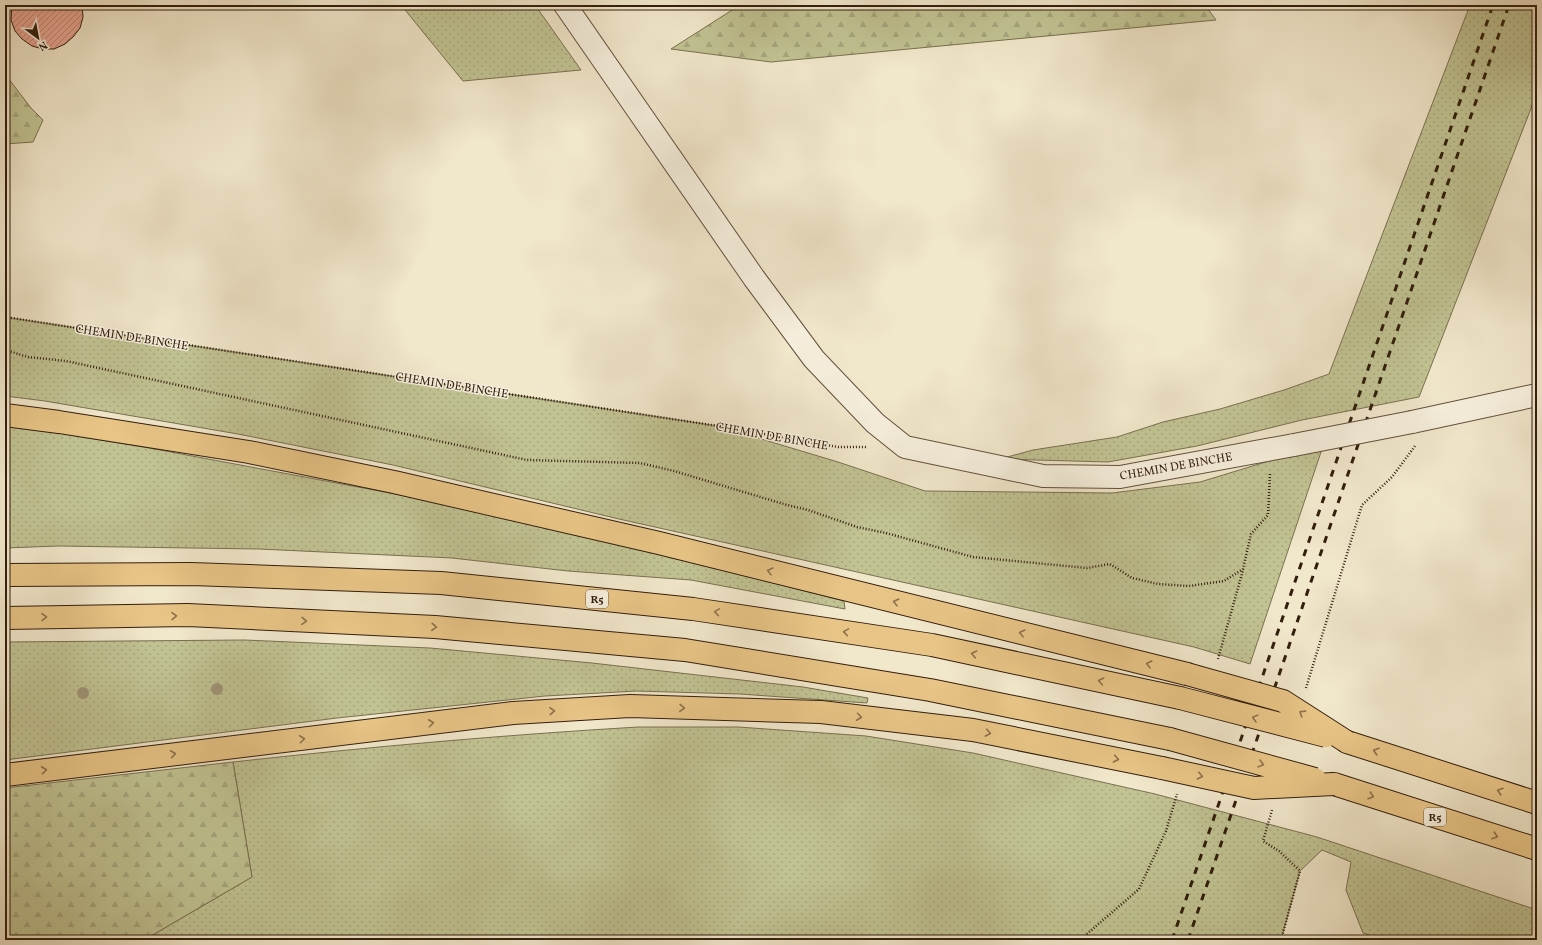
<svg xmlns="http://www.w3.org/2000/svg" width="1542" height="945" font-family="Vollkorn,serif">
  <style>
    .grass { fill: url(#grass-dots); stroke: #7a7050 }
    .forest { fill: url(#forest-firs); stroke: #7a7050 }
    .building { fill: url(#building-hatch); stroke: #321e0d }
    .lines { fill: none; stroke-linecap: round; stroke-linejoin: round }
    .street-casing { stroke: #62503c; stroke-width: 24 }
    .highway-casing { stroke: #321e0d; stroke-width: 24 }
    .path { stroke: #321e0d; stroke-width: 2.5; stroke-dasharray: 1 2; stroke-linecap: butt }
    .street { stroke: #f6efdd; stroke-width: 22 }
    .highway { stroke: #e8c486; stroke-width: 22 }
    .rail { stroke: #321e0d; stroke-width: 3; stroke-dasharray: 7 7; stroke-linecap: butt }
    .street-bridge-casing { stroke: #62503c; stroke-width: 24; stroke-linecap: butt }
    .highway-bridge-casing { stroke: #321e0d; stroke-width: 24; stroke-linecap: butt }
    .street-bridge { stroke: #f6efdd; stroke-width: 22 }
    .highway-bridge { stroke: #e8c486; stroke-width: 22 }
    .tree { fill: #a09478 }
    .oneway { stroke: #8d714a }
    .labels { text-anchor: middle; stroke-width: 3; stroke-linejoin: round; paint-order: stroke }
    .shield { fill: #f6efdd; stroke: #6d5d4b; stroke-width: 1 }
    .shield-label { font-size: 11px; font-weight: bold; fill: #321e0d }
    .street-label { font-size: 12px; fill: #321e0d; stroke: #f6efdd }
  </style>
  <defs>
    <pattern id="grass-dots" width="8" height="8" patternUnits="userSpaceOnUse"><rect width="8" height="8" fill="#c1c393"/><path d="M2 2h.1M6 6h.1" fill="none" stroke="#a6a77e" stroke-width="1.8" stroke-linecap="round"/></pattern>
    <pattern id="forest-firs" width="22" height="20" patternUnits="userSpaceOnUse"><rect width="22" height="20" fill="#c1c393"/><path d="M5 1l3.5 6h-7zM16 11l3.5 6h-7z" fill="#a6a77e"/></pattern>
    <pattern id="building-hatch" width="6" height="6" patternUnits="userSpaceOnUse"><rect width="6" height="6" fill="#e9a591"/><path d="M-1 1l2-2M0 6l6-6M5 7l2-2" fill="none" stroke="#bd8675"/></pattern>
  </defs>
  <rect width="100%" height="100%" fill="#f1e7cb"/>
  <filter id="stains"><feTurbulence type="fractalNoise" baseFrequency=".005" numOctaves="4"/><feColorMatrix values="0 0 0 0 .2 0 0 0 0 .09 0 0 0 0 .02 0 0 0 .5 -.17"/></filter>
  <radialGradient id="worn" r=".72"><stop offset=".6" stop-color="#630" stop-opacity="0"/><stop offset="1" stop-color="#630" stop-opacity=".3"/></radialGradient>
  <path class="grass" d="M401 5H535L581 70 463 81Z
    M1470 5H1537V93L1419 397 1302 420 1197 446 1108 462 1000 459 1033 450 1117 437 1163 422 1220 409 1284 390 1329 374Z
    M5 317 718 426 838 462 925 491 1112 493 1200 482 1269 461 1322 449 1250 664 1194 647 619 519 393 465 238 434 45 401 5 396Z
    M5 424 144 447 406 496 629 546 844 601 845 609 691 580 568 571 452 558 259 549 58 546 5 548Z
    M244 640 430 648 592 663 803 687 868 698 867 703 740 694 636 691 545 696 337 718 5 760V642Z
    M638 727H738L866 736 973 753 1155 794 1317 837 1537 910V940H1385L1363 933 1346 890 1351 862 1322 850 1300 871 1281 940H144L252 877 233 762C368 747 503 735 638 727Z"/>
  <path class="forest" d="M740 5H1205L1216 20 771 62 671 49Z
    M5 74 31 108 43 120 33 142 5 144Z
    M233 762 252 877 144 940H5V788Z"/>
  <path class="building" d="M12 5H82L83 17 80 28 73 37 65 44 54 49H43L32 46 22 39 15 31 11 20Z"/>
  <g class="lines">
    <g class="street-casing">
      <path id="street" d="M565 5 754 278 814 359 875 423 905 447 1043 476 1120 477 1294 445
        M1412 422 1537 395"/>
    </g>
    <g class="highway-casing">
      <path id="highway" d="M5 415 59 422 249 452 394 482 659 543 1187 674
        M5 575 191 574 441 583 693 609 932 645 1180 698
        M5 618 188 615 435 627 685 650 930 690 1170 739
        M1347 742 1537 803
        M5 775 513 713 630 706 821 712 973 730 1162 768
        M1334 784 1537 849"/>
    </g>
    <path class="path" d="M1338 8 1340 5
      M5 317 718 426 838 447H867
      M5 350 28 357 66 361 527 460 640 463 674 471 787 505 808 510 857 527 886 533 973 557 1087 568 1110 564 1132 578 1158 584 1189 586 1224 581 1243 569 1251 534 1268 515 1270 473
      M1218 659 1243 570
      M1306 688 1362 505 1392 477 1415 446
      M1272 810 1263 841 1279 851 1300 871 1281 940
      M1080 940 1139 889 1166 831 1177 794"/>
    <use href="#street" class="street"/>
    <use href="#highway" class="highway"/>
    <path class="rail" d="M1172 940 1493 5
      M1188 940 1509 5"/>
    <g class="street-bridge-casing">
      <path id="street-bridge" d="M1294 445 1412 422"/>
    </g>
    <g class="highway-bridge-casing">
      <path id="highway-bridge" d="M1187 674 1283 701 1347 742
        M1180 698 1326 736
        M1170 739 1315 779
        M1162 768 1254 788 1334 784"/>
    </g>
    <use href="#street-bridge" class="street-bridge"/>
    <use href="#highway-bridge" class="highway-bridge"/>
  </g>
  <g class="tree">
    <circle cx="217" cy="689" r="6"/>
    <circle cx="83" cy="693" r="6"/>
  </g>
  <defs><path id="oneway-chevron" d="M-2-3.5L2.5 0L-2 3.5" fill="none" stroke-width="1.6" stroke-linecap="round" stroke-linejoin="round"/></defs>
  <g class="oneway">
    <use href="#oneway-chevron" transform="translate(770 571) rotate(-166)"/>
    <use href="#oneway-chevron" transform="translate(896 602) rotate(-166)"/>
    <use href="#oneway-chevron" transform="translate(717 612) rotate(-171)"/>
    <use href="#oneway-chevron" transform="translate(174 616) rotate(-1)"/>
    <use href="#oneway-chevron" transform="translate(44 617) rotate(-1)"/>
    <use href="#oneway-chevron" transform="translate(304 621) rotate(3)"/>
    <use href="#oneway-chevron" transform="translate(434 627) rotate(4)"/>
    <use href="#oneway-chevron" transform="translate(846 632) rotate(-171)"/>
    <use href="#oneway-chevron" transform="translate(1022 633) rotate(-166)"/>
    <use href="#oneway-chevron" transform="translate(974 654) rotate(-168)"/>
    <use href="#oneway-chevron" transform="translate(1149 664) rotate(-166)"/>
    <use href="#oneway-chevron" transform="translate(1101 681) rotate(-168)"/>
    <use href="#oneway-chevron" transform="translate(682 708) rotate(2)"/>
    <use href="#oneway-chevron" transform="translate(552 711) rotate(-3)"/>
    <use href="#oneway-chevron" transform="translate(1302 713) rotate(-148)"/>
    <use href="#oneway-chevron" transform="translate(859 717) rotate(7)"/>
    <use href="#oneway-chevron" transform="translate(1255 718) rotate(-165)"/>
    <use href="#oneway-chevron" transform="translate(431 723) rotate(-7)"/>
    <use href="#oneway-chevron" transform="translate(988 733) rotate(11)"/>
    <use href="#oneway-chevron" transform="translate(302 739) rotate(-7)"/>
    <use href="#oneway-chevron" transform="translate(1376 751) rotate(-162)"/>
    <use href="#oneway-chevron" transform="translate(173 754) rotate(-7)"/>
    <use href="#oneway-chevron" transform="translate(1116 759) rotate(11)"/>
    <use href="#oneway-chevron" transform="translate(1261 764) rotate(15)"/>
    <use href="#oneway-chevron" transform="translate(44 770) rotate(-7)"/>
    <use href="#oneway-chevron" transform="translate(1200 776) rotate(13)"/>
    <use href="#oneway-chevron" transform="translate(1500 791) rotate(-162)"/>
    <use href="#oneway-chevron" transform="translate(1371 796) rotate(18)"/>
    <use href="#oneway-chevron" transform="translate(1495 836) rotate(18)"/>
  </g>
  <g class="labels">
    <g class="shield">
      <rect x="586" y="590" width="22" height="18" rx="3"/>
      <rect x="1424" y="808" width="22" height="18" rx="3"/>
    </g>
    <g class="shield-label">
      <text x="597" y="603">R5</text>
      <text x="1435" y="821">R5</text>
    </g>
    <g class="street-label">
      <text transform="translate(132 337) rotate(9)" y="4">CHEMIN DE BINCHE</text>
      <text transform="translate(452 385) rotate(9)" y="4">CHEMIN DE BINCHE</text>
      <text transform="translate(772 436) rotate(10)" y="4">CHEMIN DE BINCHE</text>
      <text transform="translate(1176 466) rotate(-10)" y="4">CHEMIN DE BINCHE</text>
    </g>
  </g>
  <rect width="1542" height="945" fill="none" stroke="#f1e7cb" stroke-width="20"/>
  <rect x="6" y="6" width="1530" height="933" fill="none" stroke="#321e0d" stroke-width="2"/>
  <rect x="10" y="10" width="1522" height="925" fill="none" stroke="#321e0d"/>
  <g transform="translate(38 38) rotate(148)" stroke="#f6efdd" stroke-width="3" paint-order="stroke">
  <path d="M0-3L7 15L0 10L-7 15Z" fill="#321e0d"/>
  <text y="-6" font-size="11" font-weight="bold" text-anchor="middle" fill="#321e0d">N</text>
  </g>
  <rect width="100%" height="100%" filter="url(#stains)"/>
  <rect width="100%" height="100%" fill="url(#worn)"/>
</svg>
